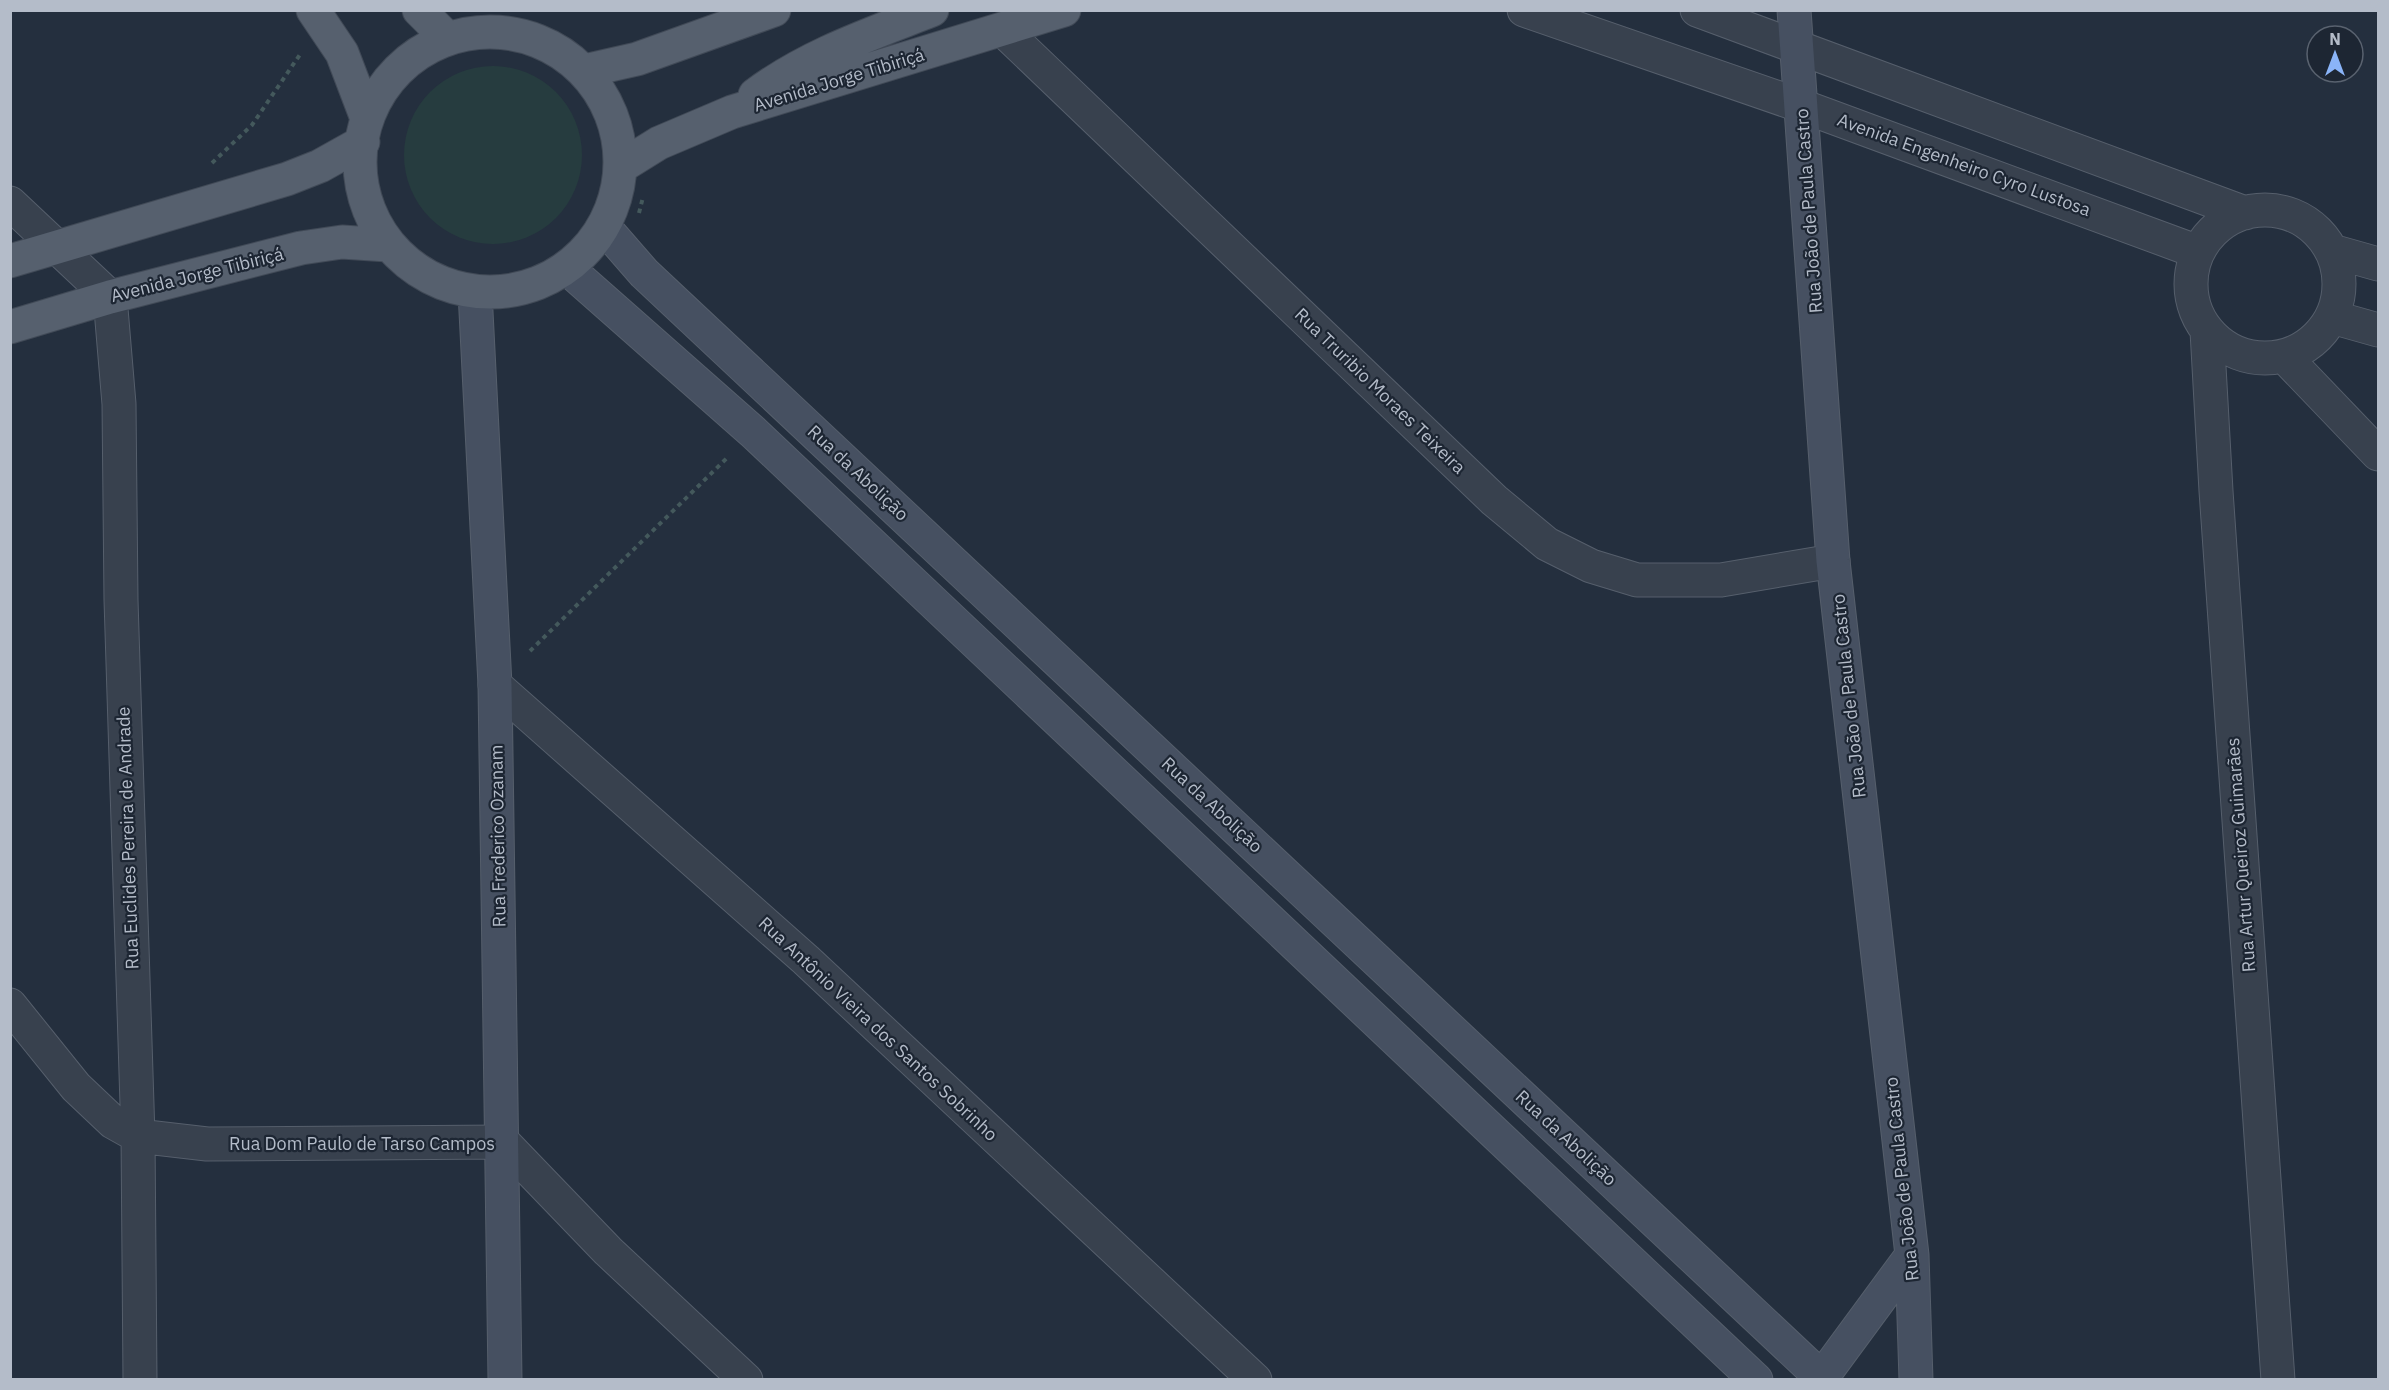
<svg xmlns="http://www.w3.org/2000/svg" width="2389" height="1390" font-family="'IBM Plex Sans',sans-serif">
  <style>
    .green { fill: #263c3f }
    .lines { fill: none; stroke-linecap: round; stroke-linejoin: round }
    .street-casing { stroke: #565f6c; stroke-width: 35 }
    .secondary-casing { stroke: #565f6c; stroke-width: 35 }
    .primary-casing { stroke: #414a57; stroke-width: 35 }
    .path { stroke: #44595c; stroke-width: 4; stroke-dasharray: 4.5 4.5; stroke-linecap: butt }
    .street { stroke: #38414e; stroke-width: 33 }
    .secondary { stroke: #465061; stroke-width: 33 }
    .primary { stroke: #56606e; stroke-width: 33 }
    .labels { text-anchor: middle; stroke-width: 4.5; stroke-linejoin: round; paint-order: stroke }
    .street-label { font-size: 18px; fill: #b4bcc9; stroke: #1d2633 }
  </style>
  <rect width="100%" height="100%" fill="#242f3e"/>
  <path class="green" d="M404 155a89 89 0 1 1 178 0a89 89 0 1 1-178 0Z"/>
  <g class="lines">
    <g class="street-casing">
      <path id="street" d="M1524 10 1802 106 2198 252
        M1697 10 2245 213
        M1003 30 1494 500 1547 544 1591 566 1637 580H1721L1833 561
        M10 203 110 297 119 404 121 600 138 1136 140 1380
        M2191 284a74 74 0 1 1 148 0a74 74 0 1 1-148 0Z
        M2332 251 2378 264
        M2332 317 2378 330
        M2207 331 2216 491 2278 1380
        M2284 356 2378 454
        M495 685 806 960 1255 1380
        M10 1005 76 1087 113 1122 138 1136 207 1144 503 1142 608 1251 746 1380"/>
    </g>
    <g class="secondary-casing">
      <path id="secondary" d="M1794 10 1833 561 1912 1255 1916 1380
        M604 227 644 273 1824 1380
        M567 268 753 432 1756 1380
        M475 292 495 685 505 1380
        M1820 1380 1912 1255"/>
    </g>
    <g class="primary-casing">
      <path id="primary" d="M313 10 342 53 366 116
        M419 10 448 39
        M360 162a130 130 0 1 1 260 0a130 130 0 1 1-260 0Z
        M584 71 637 59 774 10
        M755 95C808 55 871 34 932 10
        M622 166 659 143 732 112 1064 10
        M10 261 287 179 320 166 363 142
        M10 327 110 297 301 248 342 242 388 245"/>
    </g>
    <path class="path" d="M212 163 252 125 301 53
      M639 213 643 197
      M530 651 728 457"/>
    <use href="#street" class="street"/>
    <use href="#secondary" class="secondary"/>
    <use href="#primary" class="primary"/>
  </g>
  <g class="labels">
    <g class="street-label">
      <text transform="translate(839 80) rotate(-17)" y="6">Avenida Jorge Tibiriçá</text>
      <text transform="translate(1964 165) rotate(20)" y="6">Avenida Engenheiro Cyro Lustosa</text>
      <text transform="translate(1809 211) rotate(-94)" y="6">Rua João de Paula Castro</text>
      <text transform="translate(197 275) rotate(-14)" y="6">Avenida Jorge Tibiriçá</text>
      <text transform="translate(1380 391) rotate(44)" y="6">Rua Truribio Moraes Teixeira</text>
      <text transform="translate(858 473) rotate(43)" y="6">Rua da Abolição</text>
      <text transform="translate(1849 696) rotate(-96)" y="6">Rua João de Paula Castro</text>
      <text transform="translate(1212 805) rotate(43)" y="6">Rua da Abolição</text>
      <text transform="translate(498 836) rotate(-91)" y="6">Rua Frederico Ozanam</text>
      <text transform="translate(128 838) rotate(-92)" y="6">Rua Euclides Pereira de Andrade</text>
      <text transform="translate(2241 855) rotate(-94)" y="6">Rua Artur Queiroz Guimarães</text>
      <text transform="translate(878 1029) rotate(43)" y="6">Rua Antônio Vieira dos Santos Sobrinho</text>
      <text transform="translate(1566 1138) rotate(43)" y="6">Rua da Abolição</text>
      <text x="362" y="1150">Rua Dom Paulo de Tarso Campos</text>
      <text transform="translate(1902 1179) rotate(-96)" y="6">Rua João de Paula Castro</text>
    </g>
  </g>
  <rect width="2389" height="1390" fill="none" stroke="#b4bcc9" stroke-width="24"/>
  <g transform="translate(2335 54)"><circle r="28" fill="#1d2633" stroke="#59626f" stroke-width="1.5"/>
  <path d="M0-4.5L10 22L0 15L-10 22Z" fill="#8ab4f8"/>
  <text y="-9" font-size="16" font-weight="bold" text-anchor="middle" fill="#b4bcc9">N</text>
  </g>
</svg>
